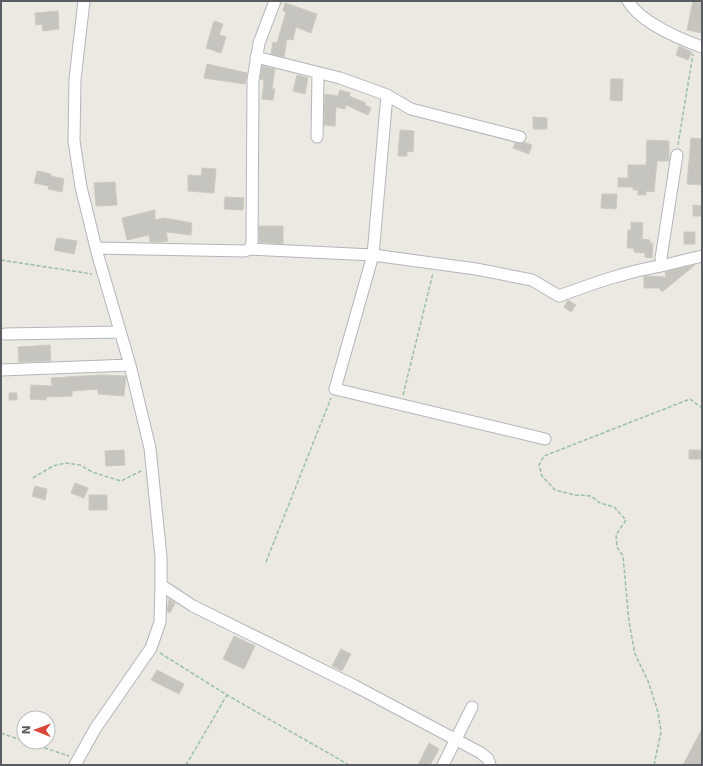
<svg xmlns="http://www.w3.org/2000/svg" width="703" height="766" font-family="'DejaVu Sans',sans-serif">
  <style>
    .building { fill: #c6c4be; stroke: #cfcac0 }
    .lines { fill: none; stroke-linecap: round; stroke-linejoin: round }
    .street-casing { stroke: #b3b6ba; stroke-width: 13 }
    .path { stroke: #99c1a5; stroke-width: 1.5; stroke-dasharray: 4 2; stroke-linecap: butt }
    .street { stroke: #fff; stroke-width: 11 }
  </style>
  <rect width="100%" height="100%" fill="#ebe9e1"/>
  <path class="building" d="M693 1 702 3V33L687 30Z
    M285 3 317 14 311 33 296 27 293 40 287 39 284 57 271 54 273 42 277 43 286 12 283 11Z
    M58 11 59 29 43 31 42 24 36 25 35 13Z
    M214 21 223 24 219 35 226 37 221 53 206 48Z
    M679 46 692 52 688 60 676 55Z
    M207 64 247 73 245 84 204 78Z
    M262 66 275 69 272 89H275L273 100 262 99 264 80 260 79Z
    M297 75 308 78 305 94 293 91Z
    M611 79H623L622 101 610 100Z
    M340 90 350 93 349 96 366 103 365 105 371 108 368 115 346 105 345 109 336 107 335 126 324 125 325 94 338 96Z
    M533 117 547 118V129H533Z
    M400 130 414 131 413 152 407 151V156H398Z
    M691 138 702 139V185L687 184Z
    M647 140 669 141V161H657L654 192 646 191V195H638V190H633V187H618V178H628V165H646Z
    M524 142 532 145 529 154 513 148 515 143Z
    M202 168 216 169 214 193 188 191V175L201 176Z
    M37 171 51 174V176L64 179 62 192 48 189 49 186 34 183Z
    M115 182 117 205 96 206 94 183Z
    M602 194H617L616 209 601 208Z
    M225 197 244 198 243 210 224 209Z
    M693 205 702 206V216H693Z
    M155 210V220L164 218 192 223 191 235 166 232 168 241 161 242H150L149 235 127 240 122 218Z
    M631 222 643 223 642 239 650 240V243H653L652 258 645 257V253L634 252V248H627L628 230H631Z
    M259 226H283V244L259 242Z
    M684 232H695V244H684Z
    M57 238 77 241 74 254 54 250Z
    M695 265 662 292 659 288H644V276L666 277 665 272Z
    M568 300 576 305 571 312 564 307Z
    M50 345 51 361 19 362 18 347Z
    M100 375 126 376 124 396 98 394V389L72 391V396L46 397V400L30 399 31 385 52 386 51 378Z
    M9 393H17V400H9Z
    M124 450 125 465 106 466 105 451Z
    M689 450H702V459H689Z
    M75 483 88 488 84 498 71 493Z
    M35 486 47 489 45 500 32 496Z
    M89 495H107V510H89Z
    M169 599 175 603 170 613 167 611Z
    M234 636 255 646 244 669 223 659Z
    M341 649 351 654 342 671 332 666Z
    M157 670 184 684 179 694 151 680Z
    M702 729V765H683Z
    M429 743 439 749 430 765H418Z"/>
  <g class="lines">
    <g class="street-casing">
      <path id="street" d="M628 1C640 22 680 39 702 47
        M256 57 340 78 387 95 411 109 520 137
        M387 95 373 255 476 269 532 280 559 296C597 282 625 272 665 265
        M317 137 318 73
        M677 155 661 258 662 263 665 265 702 256
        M96 248 245 251 250 249 373 255 335 389 545 439
        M250 249 252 242 253 80 259 43 275 1
        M5 334 120 332
        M1 370 130 365
        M161 585 193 606 355 686 481 753 488 759 490 765
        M75 765 95 729 151 648 160 622 161 585V557L150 448 130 365 98 256 81 187 74 141 75 79 84 1
        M443 765 472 707"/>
    </g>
    <path class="path" d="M678 145 693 54
      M1 260 92 274
      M403 395 433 273
      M33 478 53 466 65 463 80 465 92 472 121 481 141 471
      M266 562 331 398
      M160 653 227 695 349 765
      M1 733 24 741
      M27 742 69 756
      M186 765 227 695
      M654 765 661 732 658 712 648 681 635 654 629 622 623 556 617 547 616 535 626 520 614 507 600 503 591 496 575 495 555 490 542 476 539 465 544 456 690 399 702 408"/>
    <use href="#street" class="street"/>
  </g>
  <rect width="703" height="766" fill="none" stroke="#595c60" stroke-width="4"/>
  <g transform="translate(36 730) rotate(271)"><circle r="19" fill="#ffffff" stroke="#bdbebf"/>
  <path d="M0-3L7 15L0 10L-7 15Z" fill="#d8493a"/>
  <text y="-6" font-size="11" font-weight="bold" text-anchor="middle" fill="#595c60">N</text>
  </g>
</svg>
